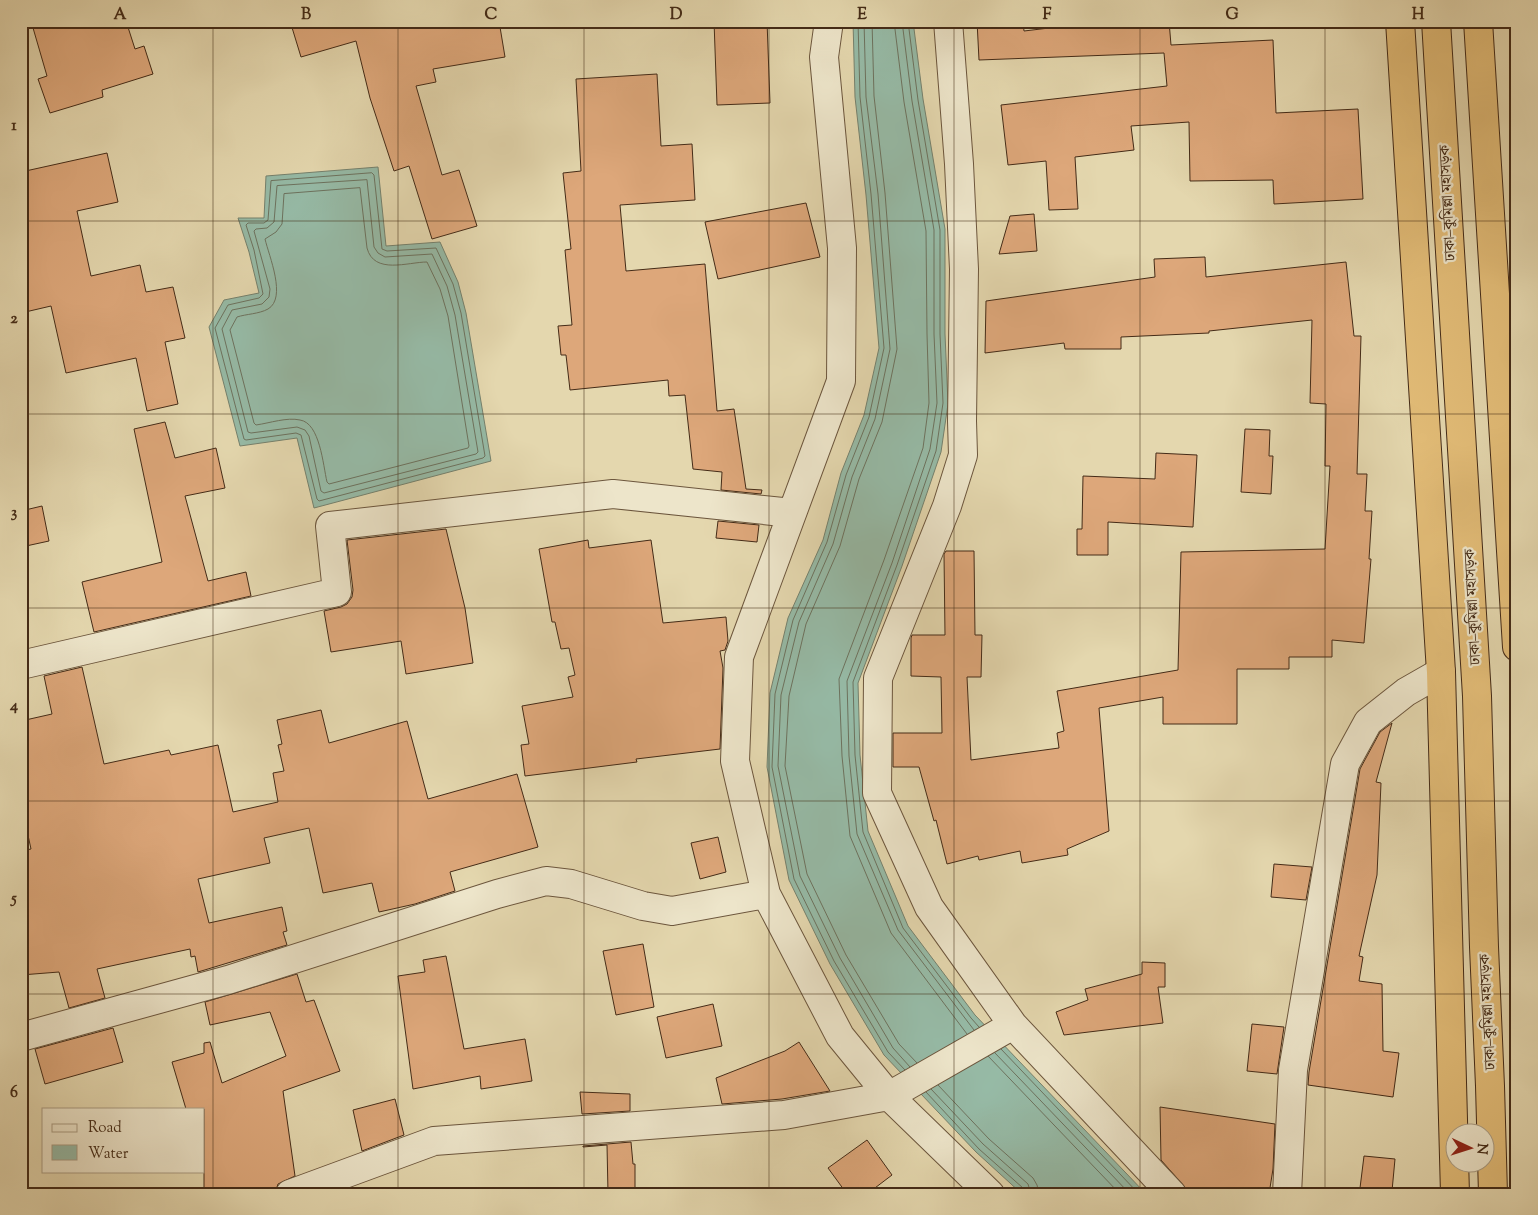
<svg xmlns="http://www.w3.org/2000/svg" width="1538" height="1215" font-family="'Sorts Mill Goudy','Noto Serif Bengali',serif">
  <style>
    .water { fill: #96baa6; stroke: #75816d }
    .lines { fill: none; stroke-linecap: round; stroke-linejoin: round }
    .shore { stroke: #6d725e; stroke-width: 1 }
    .building { fill: #dda77a; stroke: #442b17 }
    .street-casing { stroke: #6c563d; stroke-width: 30 }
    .highway-casing { stroke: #442b17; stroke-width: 30 }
    .street { stroke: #ede5ca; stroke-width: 28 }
    .highway { stroke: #e2bc77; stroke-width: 28 }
    .grid { fill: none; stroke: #442b17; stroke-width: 1; stroke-opacity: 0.55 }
    .labels { text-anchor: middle; stroke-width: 4.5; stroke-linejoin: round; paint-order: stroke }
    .street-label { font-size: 15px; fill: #442b17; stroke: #ede5ca }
    .neatline { fill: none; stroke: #442b17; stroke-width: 2 }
    .grid-label { font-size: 16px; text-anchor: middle; font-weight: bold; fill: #442b17 }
  </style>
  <rect width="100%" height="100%" fill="#e4d7ae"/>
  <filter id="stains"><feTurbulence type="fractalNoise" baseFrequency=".004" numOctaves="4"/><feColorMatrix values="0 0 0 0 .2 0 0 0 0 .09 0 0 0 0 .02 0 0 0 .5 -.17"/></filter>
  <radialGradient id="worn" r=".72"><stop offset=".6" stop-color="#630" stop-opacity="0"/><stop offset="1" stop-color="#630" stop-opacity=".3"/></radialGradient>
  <path class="water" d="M853 21H913L923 99 945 229V334L948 404 941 452 902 566 858 683 860 755 868 831 908 926 975 1015 1146 1194H1022L976 1152 884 1055 830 964 789 880 767 767 770 693 788 618 823 540 841 473 864 415 879 348 866 195 855 97Z
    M378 167 386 246 440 242 458 282 466 313 491 461 314 508 297 438 240 446 209 327 224 300 259 293 249 252 238 218H264L266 176Z"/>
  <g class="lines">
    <path class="shore" d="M858 21 860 97 871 194 884 348 869 417 846 475 827 542 793 620 775 694 772 767 794 879 834 961 888 1052 905 1070
      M864 21 866 97 878 194 890 349 875 419 852 477 833 544 799 622 781 695 778 766 800 876 840 958 893 1048 910 1067
      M872 21 874 96 885 193 897 349 882 422 859 479 840 546 806 624 789 696 785 766 807 874 846 955 899 1044 917 1063
      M894 21 904 102 926 231 927 334 929 403 923 448 884 560 839 679 842 756 850 836 891 933 967 1034
      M902 21 912 101 934 230V334L937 403 930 449 892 563 847 681 849 756 857 834 898 930 974 1030
      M908 21 918 100 940 230V334L943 403 936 451 897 565 853 682 855 755 863 832 903 928 971 1018 979 1027
      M372 173 374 175 382 249 387 251 436 248 453 284 461 313 485 456 483 458 319 501 317 499 301 435 296 433 246 440 244 439 215 328 228 305 259 298 263 294 254 250 246 225 248 223H264L268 220 271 181Z
      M367 180 374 247 378 253 385 257 432 254 447 286 455 315 478 452 476 454 324 493 321 491 309 436 305 430 297 427 251 433 248 432 222 329 232 310 262 304 269 297 270 289 254 231 256 229 267 228 274 222 277 186Z
      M360 188 367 248C374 275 408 262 427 262L440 289 448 316 469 446 468 448 329 484 327 482C323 465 320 423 300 420 287 417 270 423 256 425L254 423 230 330 237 317C246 314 259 314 268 309 287 298 269 256 265 239L276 232 282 224 284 194Z
      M1001 1049 1139 1194
      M995 1053 1130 1194
      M988 1056 1120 1194
      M938 1085 989 1139 1033 1178 1037 1185 1039 1194
      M931 1089 983 1144 1028 1184 1031 1194
      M926 1092 979 1149 1023 1188 1025 1194"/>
  </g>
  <path class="building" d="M31 21H126L135 49 144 46 153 74 102 90 103 97 50 113 38 79 47 76Z
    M290 21H499L505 57 433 69 436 82 416 86 442 175 459 170 477 226 432 239 409 166 394 171 370 98 356 41 301 57Z
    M714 21H767L770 103 717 105Z
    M977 21H1023L1024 31 1108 21H1169L1171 45 1273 40 1276 113 1358 109 1363 199 1274 204 1273 180 1190 181 1189 122 1131 126 1134 150 1075 157 1078 209 1049 210 1046 161 1008 165 1001 105 1167 86 1164 53 979 60Z
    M657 74 661 146 692 144 695 200 620 205 626 271 705 264 717 411 734 409 746 489 762 490 761 494 721 490 722 472 693 469 685 395 669 396 668 380 570 390 566 355H561L558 326 572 325 565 250 571 249 563 173 581 171 576 79Z
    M107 153 118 202 77 211 91 276 140 265 146 292 173 287 185 338 165 342 178 404 147 411 136 358 66 373 51 306 21 313V172Z
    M806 203 820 257 718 279 705 222Z
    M1034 214 1037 251 999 254 1010 216Z
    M1205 257 1206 277 1346 262 1354 336H1361L1357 474H1367L1365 511H1372L1369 559H1371L1364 643 1332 640V657H1289V669H1237V724H1163V697L1099 708 1109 831 1067 849 1068 855 1022 863 1020 851 979 860 978 856 947 864 936 820 934 821 919 767H893V733H942L941 677 911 676V638L912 635H945L944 554 946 551H974L975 635H982L981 677H967L971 760 1059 748 1057 733 1064 731 1057 691 1178 670 1181 552 1325 549 1330 466H1325L1326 404 1310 403 1312 320 1209 331V333L1121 337V349H1065L1064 343 985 353 986 301 1155 277 1154 259Z
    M165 422 175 458 216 448 225 488 185 496 208 581 246 572 251 596 94 632 82 582 162 562 134 429Z
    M1245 429 1270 430 1269 456H1273L1271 494 1241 492Z
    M1156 453 1197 455 1193 527 1108 522V555H1077V529H1082L1083 476 1155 479Z
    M42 506 49 541 26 546 21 523V511Z
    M718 521 759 525 757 542 716 538Z
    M446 529 465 608 473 663 406 674 401 641 331 652 324 611 341 607 347 604 352 597 353 590 347 540Z
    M588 540 589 548 651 540 663 623 726 617 728 641 725 650 720 651 723 668 720 749 636 759 637 762 525 776 521 745 529 744 522 706 573 697 568 677 575 675 569 648 561 649 555 622H552L539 549Z
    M82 667 104 764 169 750 171 755 218 745 233 812 278 802 273 773 284 771 278 745 282 744 277 720 321 710 329 743 407 721 428 799 517 774 538 847 450 872 455 891 415 904 379 912 372 883 323 893 309 828 264 838 270 863 198 879 209 923 282 907 287 931 283 932 287 945 198 972 195 956 191 957 190 949 97 969 105 998 69 1008 59 972 21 975V851L31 849 21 803V721L52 714 44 676Z
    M1392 723 1376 782 1381 783 1377 875 1359 956 1363 957 1359 981 1382 984 1383 1051 1399 1053 1393 1097 1308 1085 1309 1072 1360 769 1380 732Z
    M718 837 726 872 700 879 691 843Z
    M1274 864 1312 867 1306 900 1271 897Z
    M643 944 654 1007 616 1015 603 951Z
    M446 956 464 1049 525 1039 532 1081 481 1089 480 1076 413 1089 398 976 425 972 423 960Z
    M1142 962 1165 963V987H1158L1163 1023 1064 1035 1056 1012 1088 1000 1085 989 1142 974Z
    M297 974 306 1002 314 1000 340 1071 283 1091 295 1176 278 1184 275 1193 204 1194V1109H186L172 1062 204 1053V1043L210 1042 222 1083 286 1056 270 1012 210 1025 205 1002Z
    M713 1004 722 1046 666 1058 657 1017Z
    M1252 1024 1284 1027 1277 1074 1247 1071Z
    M113 1028 123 1062 45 1084 35 1049Z
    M799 1042 830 1091 782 1099 722 1104 716 1078 785 1051Z
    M580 1092 630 1094V1111L582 1114Z
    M395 1099 404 1135 362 1151 353 1110Z
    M1160 1107 1275 1124 1273 1169 1269 1194H1191L1161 1160Z
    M867 1140 892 1175 867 1194H847L828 1168Z
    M631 1142 633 1164H635V1193H608L607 1145 583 1147V1146Z
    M1364 1156 1395 1159 1392 1191 1360 1188Z"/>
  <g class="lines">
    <g class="street-casing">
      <path id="street" d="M829 21 824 57 842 248 841 381 739 657 735 761 766 894 840 1036 889 1096 990 1194
        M948 21 959 164 964 269 962 421 963 455 947 506 878 678 877 793 929 907 1013 1025 1172 1194
        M21 665 337 592 330 526 613 494 792 513
        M21 1037 228 980 497 894 546 881 571 884 643 906 672 911 766 894
        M290 1194 434 1141 784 1115 889 1096 1013 1025
        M1287 1194 1293 1070 1345 764 1368 722 1406 692 1441 672"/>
    </g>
    <g class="highway-casing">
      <path id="highway" d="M1400 21 1441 672 1455 1194
        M1436 21 1477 696 1484 947 1490 1086 1493 1194
        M1478 21 1517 647"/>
    </g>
    <use href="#street" class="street"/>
    <use href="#highway" class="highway"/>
  </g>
  <path class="grid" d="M213 21V1194M398 21V1194M584 21V1194M769 21V1194M954 21V1194M1140 21V1194M1325 21V1194M21 221H1517M21 414H1517M21 608H1517M21 801H1517M21 994H1517"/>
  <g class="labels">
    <g class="street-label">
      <text transform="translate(1447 203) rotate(-93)" y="5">ঢাকা–কুমিল্লা মহাসড়ক</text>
      <text transform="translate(1472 607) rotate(-93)" y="5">ঢাকা–কুমিল্লা মহাসড়ক</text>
      <text transform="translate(1487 1012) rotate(-93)" y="5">ঢাকা–কুমিল্লা মহাসড়ক</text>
    </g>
  </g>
  <rect width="1538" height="1215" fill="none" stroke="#e4d7ae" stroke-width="55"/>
  <rect x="42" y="1108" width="162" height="65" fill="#ede5ca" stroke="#a99b82"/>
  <rect x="52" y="1124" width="25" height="8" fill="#ede5ca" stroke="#a99b82"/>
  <text x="88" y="1132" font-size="15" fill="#442b17">Road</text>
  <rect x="52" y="1145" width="25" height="15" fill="#96baa6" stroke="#a99b82"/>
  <text x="88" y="1158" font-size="15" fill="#442b17">Water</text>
  <g transform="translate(1470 1148) rotate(94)"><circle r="24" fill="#ede5ca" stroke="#a99b82"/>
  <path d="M0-4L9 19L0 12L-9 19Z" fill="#8f2418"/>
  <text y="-8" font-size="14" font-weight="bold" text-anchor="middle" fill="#442b17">N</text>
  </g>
  <rect x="28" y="28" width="1482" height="1160" class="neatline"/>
  <g class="grid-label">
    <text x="120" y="19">A</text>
    <text x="306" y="19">B</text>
    <text x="491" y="19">C</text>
    <text x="676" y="19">D</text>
    <text x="862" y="19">E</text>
    <text x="1047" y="19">F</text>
    <text x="1232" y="19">G</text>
    <text x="1418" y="19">H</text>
    <text x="14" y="130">1</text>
    <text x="14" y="323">2</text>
    <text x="14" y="517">3</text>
    <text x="14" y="710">4</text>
    <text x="14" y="903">5</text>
    <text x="14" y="1097">6</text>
  </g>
  <rect width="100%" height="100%" filter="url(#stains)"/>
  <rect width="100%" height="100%" fill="url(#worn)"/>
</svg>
